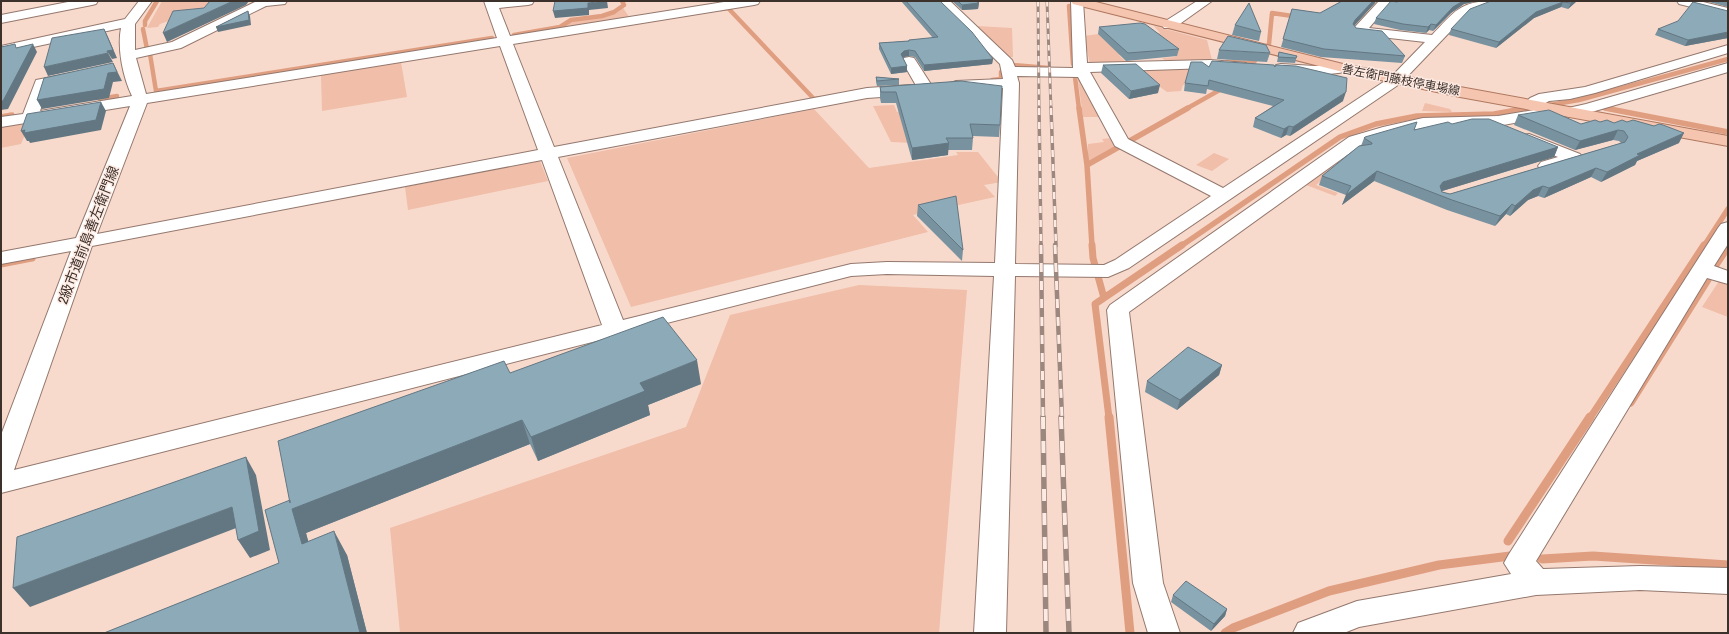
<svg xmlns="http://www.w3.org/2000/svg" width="1729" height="634" font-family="'Archivo Narrow','Noto Sans JP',sans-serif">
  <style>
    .green { fill: #f0bea9 }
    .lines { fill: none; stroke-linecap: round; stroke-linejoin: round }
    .stream-far3 { stroke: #e09e81; stroke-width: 4.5 }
    .stream-far2 { stroke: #e09e81; stroke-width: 5.5 }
    .stream-far1 { stroke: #e09e81; stroke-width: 7 }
    .stream { stroke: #e09e81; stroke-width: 9 }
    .minor-casing { stroke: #94786d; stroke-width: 2 }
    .major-casing { stroke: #b0785f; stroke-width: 2 }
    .minor { fill: #fff; fill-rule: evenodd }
    .major { fill: #f5c5b0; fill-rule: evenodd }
    .rail-far3-casing { stroke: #9c877e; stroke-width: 3 }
    .rail-far2-casing { stroke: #9c877e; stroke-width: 3.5 }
    .rail-far1-casing { stroke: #9c877e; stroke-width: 4.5 }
    .rail-casing { stroke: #9c877e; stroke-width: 5.5 }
    .rail-far3 { stroke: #fdeae2; stroke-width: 2; stroke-dasharray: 5.5; stroke-linecap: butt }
    .rail-far2 { stroke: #fdeae2; stroke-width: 2.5; stroke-dasharray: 7; stroke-linecap: butt }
    .rail-far1 { stroke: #fdeae2; stroke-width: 3; stroke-dasharray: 9; stroke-linecap: butt }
    .rail { stroke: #fdeae2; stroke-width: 4; stroke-dasharray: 12; stroke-linecap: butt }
    .wall { fill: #79929f }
    .shaded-wall { fill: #637782 }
    .building { fill: #8daab9; stroke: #637782 }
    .labels { text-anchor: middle; stroke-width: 3; stroke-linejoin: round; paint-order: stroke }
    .far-street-label { font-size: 12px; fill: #3d312c; stroke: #fdeae2 }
    .street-label { font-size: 14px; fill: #3d312c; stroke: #fdeae2 }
  </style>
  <rect width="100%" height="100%" fill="#f8dacd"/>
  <path class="green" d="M162 1H217L204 15 174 19 160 24 158 27 147 28Z
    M623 8 630 18 561 29 572 21 605 17 618 12Z
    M977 26 1012 28 1013 57H1005Z
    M1154 26 1207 40 1212 60 1167 62 1162 58 1176 57 1148 34 1160 33Z
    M1098 34 1140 53 1119 55 1125 61 1090 64 1084 36Z
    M401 62 407 97 322 111 321 75Z
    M1194 68 1187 85H1183L1181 91 1167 92 1135 69Z
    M1078 80H1082L1102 117H1083Z
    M1425 103 1450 109 1452 112 1422 111Z
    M894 105 897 112H940L913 143 891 142 873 106Z
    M814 109 869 168 958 155 956 152H978L1002 182 984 185 995 197 913 215 928 232 631 307 567 158Z
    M31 121 21 144 1 148V126Z
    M1111 138 1117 146 1088 162V144L1104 142 1102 139Z
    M1214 153 1229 159 1212 171 1196 165Z
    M540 161 548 181 408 210 405 187Z
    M1331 166 1344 171 1326 177 1316 185 1338 193 1335 196 1306 185Z
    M1721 278 1728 280V317L1702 307Z
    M859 285 967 290 939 633H400L390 528 686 427 730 315Z"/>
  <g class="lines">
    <path class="stream-far3" d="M1069 6 1073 64
      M721 9 728 8 814 99 821 98
      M145 25V21L157 1
      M143 29 147 49
      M514 35 560 27 571 20 602 16 614 12 624 5 622 1
      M150 54 156 91 492 38
      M1227 62 1253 63
      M1012 65 1049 68
      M1074 69 1079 109
      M1247 70 1269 44 1272 13 1299 17
      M992 80 1001 79V72
      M100 99 117 96
      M1544 106 1579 100 1728 59
      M1595 106 1610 109
      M1186 109 1225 87
      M1522 109 1534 107"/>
    <path class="stream-far2" d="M1079 108 1087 165
      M1605 108 1728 132
      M1 117 12 115
      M1092 246 1087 165 1188 108
      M1181 246 1340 137 1376 124 1417 116 1494 114 1528 108
      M1704 246 1728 209"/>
    <path class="stream-far1" d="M1092 245 1093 258 1104 298
      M1 264 32 258
      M1716 265 1728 247
      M1631 403 1708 280
      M1109 418 1095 304 1182 245
      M1590 418 1704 245"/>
    <path class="stream" d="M1109 417 1130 633
      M1508 541 1590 417
      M1542 559 1593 556 1728 565
      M1225 633 1233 628 1329 591 1439 565 1518 555"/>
    <g class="minor-casing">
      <path id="minor" d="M73 1H98L96 4 92 5 1 23V15Z
        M139 1H152L135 24V50L172 42 257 1H287L285 4 266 6 181 48 136 58 146 94 497 38 484 1H534L532 4 528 5 499 8 510 36 730 1H760L758 4 754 5 513 44 554 147 867 88 910 85 915 87 918 90 915 93 910 95 867 98 558 157 623 320 851 264 887 262 995 263 1003 88 956 91 951 89 948 86 951 83 956 81 1003 79 1000 64 937 1H950L1012 60 1015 67 1073 68 1071 1H1083L1087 63 1210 60 1246 63 1248 66 1246 69 1241 70 1210 68 1090 72 1128 139 1223 188 1391 77 1425 42 1354 34 1352 31 1354 28 1379 1H1392L1369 28 1432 35C1454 12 1460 1 1493 1L1491 4 1467 14 1401 83 1129 268 1108 277 1015 276 1006 633H974L994 276 887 274 851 276 1 493V435L71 251 1 264V252L76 238 130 106 1 127V117L23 114 36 80 72 73 77 74 79 77 77 80 48 86 40 111 132 96C123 77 117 49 121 28L1 54V46L125 19ZM500 46 538 150 97 234 147 103ZM1017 76 1078 77 1115 146 1211 196 1115 260 1104 265 1015 264 1019 83ZM542 160 602 325 14 470 92 246Z
        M1197 1H1212L1174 28H1164L1162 25 1164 22Z
        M1677 1H1699L1728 8V16L1679 4Z
        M1728 45V53L1595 93 1570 99 1549 101 1537 108 1531 110 1525 108 1523 105 1530 98 1539 94 1585 87Z
        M909 57 914 58 916 61 934 89 931 92 926 94 921 92 918 89 902 61 904 58Z
        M1728 63V72L1595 111 1570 117 1564 115 1562 112 1564 109 1586 104Z
        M1281 64 1315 66 1343 64 1348 65 1350 68 1348 71C1328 76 1296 76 1276 71L1274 68 1276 65Z
        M1546 108 1552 110 1554 113 1552 116 1498 126 1423 128 1394 134 1361 145 1129 312 1163 583 1180 633H1148L1133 583 1107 310 1110 305 1349 137 1383 127 1423 118 1498 116Z
        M1529 134 1580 154 1583 158 1580 162C1568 165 1553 173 1541 170L1538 166 1541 162 1558 157 1523 143 1521 139 1523 135Z
        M1728 222V244L1714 266 1728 271V284L1707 278 1536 561 1543 569 1640 566 1728 568V594L1640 590 1536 595 1359 627 1344 633H1293L1298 623 1357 601 1511 574 1504 563 1509 554 1718 228 1721 224Z"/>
    </g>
    <g class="major-casing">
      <path id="major" d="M1071 1H1092L1343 64 1460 87 1728 136V146L1460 97 1343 72 1073 4Z"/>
    </g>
    <use href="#minor" class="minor"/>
    <use href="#major" class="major"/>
    <g class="rail-far3-casing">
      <path id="rail-far3" d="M1038 1 1039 109
        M1047 1 1051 109"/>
    </g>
    <g class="rail-far2-casing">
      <path id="rail-far2" d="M1039 108 1041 246
        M1051 108 1056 246"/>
    </g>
    <g class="rail-far1-casing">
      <path id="rail-far1" d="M1041 245 1043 418
        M1055 245 1062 418"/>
    </g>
    <g class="rail-casing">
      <path id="rail" d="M1043 417 1046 633
        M1061 417 1069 633"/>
    </g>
    <use href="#rail-far3" class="rail-far3"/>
    <use href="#rail-far2" class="rail-far2"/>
    <use href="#rail-far1" class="rail-far1"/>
    <use href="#rail" class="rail"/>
  </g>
  <path class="wall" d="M901 1H940L993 59 992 64 924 71 915 57 909 56 904 57 903 58 907 66V72L891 74 879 49V43L908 41 909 40 933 38Z
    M952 1H976L979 3 978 9 962 10Z
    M1342 1H1376L1375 3 1354 26 1356 28 1405 56 1402 63 1321 57 1281 47 1292 9 1320 13Z
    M1399 1H1478L1464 4 1451 13 1433 31 1429 30 1426 33 1400 30 1374 24 1376 18Z
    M1491 1H1577L1568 9 1561 7 1534 18 1496 48 1449 35 1451 29Z
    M1705 1H1728V7Z
    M1728 11V38L1685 46 1655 35 1658 29Z
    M1235 25 1261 32 1259 41 1232 35Z
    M1099 27 1179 49 1177 56 1126 61 1098 34Z
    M1219 50 1270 53 1267 62 1217 59Z
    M1279 52 1297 56 1295 63 1277 62Z
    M1103 65 1158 93 1129 99 1101 73Z
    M1209 67H1275L1343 101 1290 136 1286 135 1281 138 1253 127 1255 118 1273 106 1207 89 1206 94 1184 91 1185 83Z
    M876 77 899 79V85L877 86 876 82Z
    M961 81 1000 125 999 137 973 136V138L972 150H948V155L912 160 896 103H881L880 98V87Z
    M1518 115 1581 124 1600 122 1614 123 1679 143 1637 161 1635 165 1601 182 1591 177 1544 198 1538 196 1528 200 1510 216 1506 214 1495 226 1447 210 1374 181 1342 205 1346 195 1319 185 1322 176 1361 146 1364 138 1452 124 1558 147 1554 157 1442 191V192L1450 194 1621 143 1619 141 1613 140 1575 150 1514 125Z
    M918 205 963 250 962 261 917 216Z
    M1222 365 1219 375 1177 410 1145 392 1147 381Z
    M510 373 701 384 648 405 650 415 538 461 530 444 306 533 308 542 347 555 367 633H104L279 563 290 500Z
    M1173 595 1227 609 1225 616 1211 631 1171 602Z"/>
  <path class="shaded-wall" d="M233 1H249L246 5 167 42 163 33Z
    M607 1 608 8 589 10V15L555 18 553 11 588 3Z
    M1373 1H1376L1375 3 1353 27V24L1355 20Z
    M1463 1H1478L1464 4 1451 13 1433 31 1436 25 1453 7Z
    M1573 1H1577L1568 9 1571 3Z
    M1563 2 1561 7 1534 18 1496 48 1499 42 1536 12Z
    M979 3 978 9 962 10V5Z
    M248 11 250 16 251 25 218 32 216 27Z
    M1431 24 1429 30 1426 33 1428 27Z
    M104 29 108 37 117 58 112 59 107 51Z
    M1728 32V38L1685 46 1688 40Z
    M33 44 37 52 8 109 1 110V101Z
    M909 50V56L904 57 901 60V54L904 51Z
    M108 53 113 62 48 76 44 67Z
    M993 59 992 64 924 71V65Z
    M113 63 122 81 113 82 109 98 42 109 37 100 108 73Z
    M907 66V72L891 74V68Z
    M1160 85 1158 93 1129 99 1131 91Z
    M1346 92 1343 101 1290 136 1293 127Z
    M101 102 106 111 101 130 30 143 29 141H27L21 131Z
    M1289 126 1286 135 1281 138 1284 129Z
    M1618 130 1613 140 1575 150 1580 141Z
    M1684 133 1679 143 1637 161 1635 165 1601 182 1607 172 1637 154Z
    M949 143 948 155 912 160V148Z
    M1558 147 1554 157 1439 192 1440 186 1443 182Z
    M1596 168 1591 177 1544 198 1549 188Z
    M1377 171 1374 181 1342 205 1346 195Z
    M1543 186 1538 196 1528 200 1510 216 1515 206 1533 190Z
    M1512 204 1506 214 1495 226 1500 216Z
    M697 360 701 384 648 405 650 415 538 461 531 437 640 383Z
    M1222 365 1219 375 1177 410 1180 400Z
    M522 420 530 444 306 533 316 568 302 544 292 509Z
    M246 457 256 475 270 550 250 558 238 540Z
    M232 507 244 525 30 607 13 588Z
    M334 531 347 555 367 633H360Z
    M1227 609 1225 616 1211 631 1214 624Z"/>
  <path class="building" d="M210 1H233L163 33 173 11 204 8Z
    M555 1H606L588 3V8L553 11Z
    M906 1H940L972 32 993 59 924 65 915 51 909 50 904 51 901 54 907 66 891 68 879 43 909 41V40L938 37Z
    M958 1H976L979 3 962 5Z
    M1342 1H1373L1355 20 1353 24 1356 28 1382 31 1405 56 1324 49 1283 39 1292 9 1320 13Z
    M1391 1 1397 2 1399 1H1463L1453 7 1436 25 1431 24 1428 27 1403 24 1376 18Z
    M1491 1H1573L1571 3 1563 2 1536 12 1499 42 1451 29 1470 9Z
    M1693 2 1728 11V32L1688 40 1658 29 1678 21Z
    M1249 3 1261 32 1235 25Z
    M248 11 249 20 216 27Z
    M1140 23 1145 24 1179 49 1128 53 1099 27Z
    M104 29 113 50 107 51 108 53 44 67 52 38Z
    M1228 36 1266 45 1270 53 1219 50Z
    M15 44 16 48 33 44 3 101H1V47Z
    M1279 52 1297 56 1296 58 1278 57Z
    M1212 61 1274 65 1275 67 1276 65 1296 66 1347 78 1346 92 1293 127 1289 126 1284 129 1255 118 1284 100 1209 80 1208 86 1185 83 1191 62H1202L1209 67Z
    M113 63 117 72 108 73 104 89 37 100 44 78Z
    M1136 64 1160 85 1131 91 1103 65Z
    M876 77 899 79 877 81Z
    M961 81 1002 86 1000 125 970 124 973 138H946L949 143 912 148 896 92H881L880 87Z
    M101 102 96 120 24 133 25 130 21 131 27 114Z
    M1549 110 1581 124 1595 120 1600 122 1607 120 1614 123 1622 120 1627 122 1633 120 1654 126 1659 124 1663 125 1684 133 1637 154 1640 155 1607 172 1596 168 1549 188 1543 186 1533 190 1515 206 1512 204 1500 216 1452 200 1377 171 1346 195 1351 186 1322 176 1359 146 1372 144V143L1364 138 1365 137 1417 122 1414 130 1448 122 1452 124 1472 119H1489L1558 147 1443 182 1440 186 1442 192 1450 194 1625 142 1628 137 1624 131 1618 130 1580 141 1518 115Z
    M956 196 963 250 918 205Z
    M663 317 697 360 640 383 645 391 531 437 522 420 292 509 302 544 334 531 360 633H104L279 563 265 510 290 500V503L278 441 504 361 510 373Z
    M1188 347 1222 365 1180 400 1147 381Z
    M246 457 259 531 238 540 232 507 13 588 17 537Z
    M1186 581 1227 609 1214 624 1173 595Z"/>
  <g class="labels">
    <g class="far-street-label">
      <text transform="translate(1401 80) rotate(11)" y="4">善左衛門藤枝停車場線</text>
    </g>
    <g class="street-label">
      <text transform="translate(88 235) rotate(-69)" y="5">2級市道前島善左衛門線</text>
    </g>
  </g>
  <rect width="1729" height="634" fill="none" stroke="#3d312c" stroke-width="4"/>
</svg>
